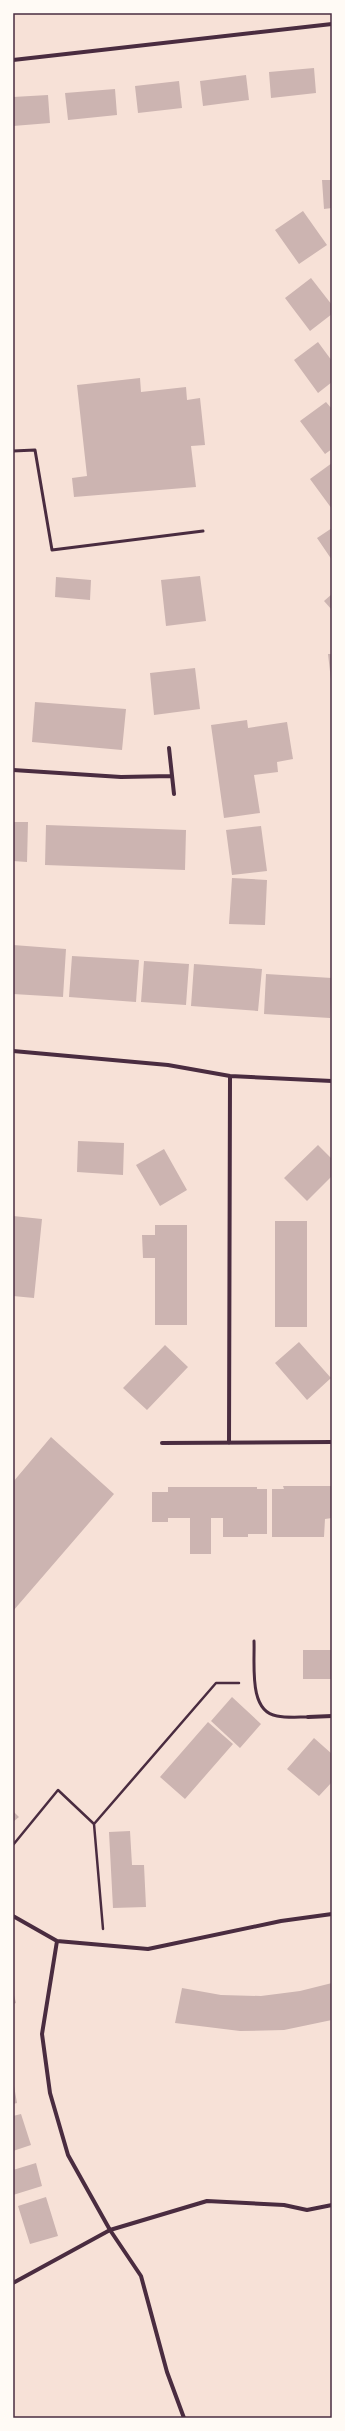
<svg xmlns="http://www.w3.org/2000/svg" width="345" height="2431" font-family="'Roboto Condensed',sans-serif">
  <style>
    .building { fill: #ccb4b1 }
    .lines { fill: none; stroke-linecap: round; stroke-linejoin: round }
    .path { stroke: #4a2c40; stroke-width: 2.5 }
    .service { stroke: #4a2c40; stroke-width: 3 }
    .minor { stroke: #4a2c40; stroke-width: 4 }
    .neatline { fill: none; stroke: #4a2c40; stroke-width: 1.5 }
  </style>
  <rect width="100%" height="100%" fill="#f7e1d7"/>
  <path class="building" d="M314 68 316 93 271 98 269 72Z
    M246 75 249 100 203 106 200 81Z
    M179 81 182 108 138 113 135 86Z
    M115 89 117 115 68 120 65 93Z
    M48 95 50 123 13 126V97Z
    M322 180H332V208L324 209Z
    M303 211 327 245 299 264 275 230Z
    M311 278 332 305V314L310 331 285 298Z
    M318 342 332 361V382L318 393 294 360Z
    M140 378 141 392 186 387 187 400 200 398 205 445 191 446 196 487 74 497 72 478 87 476 77 385Z
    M326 402 332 409V449L325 454 300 421Z
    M332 463V509L310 479Z
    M332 528V560L317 538Z
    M200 576 206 621 166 626 161 580Z
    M56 577 91 580 90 600 55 597Z
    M332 594V610L324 601Z
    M328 654H332V680H331Z
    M195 668 200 709 154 715 150 673Z
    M35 702 126 709 122 750 32 742Z
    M247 720 248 728 287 722 293 759 277 762 278 772 254 775 260 813 224 818 211 725Z
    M13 822H28L27 862 13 861Z
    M46 825 186 830 185 870 45 865Z
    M261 826 267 871 232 875 226 830Z
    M232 878 267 880 265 925 229 924Z
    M13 945 66 949 63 997 13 994Z
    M72 956 139 960 136 1002 69 997Z
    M144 961 189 964 186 1005 141 1002Z
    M194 964 262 969 258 1011 191 1006Z
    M266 974 332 978 330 1018 264 1014Z
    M78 1141 124 1143 123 1175 77 1172Z
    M318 1145 332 1159V1176L307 1201 284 1178Z
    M164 1149 187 1190 160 1206 136 1165Z
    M13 1216 42 1219 34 1298 13 1296Z
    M275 1221H307V1327H275Z
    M155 1225H187V1325H155V1258H143L142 1235H155Z
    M299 1342 331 1378 307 1400 275 1363Z
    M165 1345 188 1367 147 1410 123 1388Z
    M51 1437 114 1494 13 1611V1482Z
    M283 1486H332V1518L325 1519 324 1537H272V1489H284Z
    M168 1487H257V1489H267V1534H248V1537H223V1518H211V1554H190V1518H168V1522H152V1492H168Z
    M303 1650H332V1679H303Z
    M232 1697 261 1724 240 1748 211 1721Z
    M208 1722 233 1744 185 1799 160 1777Z
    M314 1738 332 1754V1782L319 1796 287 1769Z
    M13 1811 19 1817 13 1822Z
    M130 1831 132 1865H144L146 1907 113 1908 109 1832Z
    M332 1983V2020L327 2021 284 2030 240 2031 175 2023 182 1988 221 1995 261 1996 300 1991Z
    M13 1991 16 2003 13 2004Z
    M13 2080 17 2103 13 2104Z
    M21 2114 31 2145 13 2151V2116Z
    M36 2163 42 2186 13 2195V2170Z
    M46 2197 58 2236 30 2244 18 2206Z"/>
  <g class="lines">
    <path class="path" d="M13 1845 58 1790 94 1824
      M103 1929 94 1824 216 1683H239"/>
    <path class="service" d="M13 451 35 450 52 550 203 531
      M254 1641C255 1663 248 1712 277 1716 287 1718 298 1717 308 1717"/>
    <path class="minor" d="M13 60 332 24
      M169 748 174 794
      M13 770 121 777 172 776
      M13 1051 168 1065 230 1076 332 1081
      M162 1443 332 1442
      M229 1443 230 1076
      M308 1717 332 1716
      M13 1916 57 1941 148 1949 281 1921 332 1914
      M57 1941 42 2034 50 2093 68 2155 110 2230 141 2276 167 2372 184 2418
      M13 2283 110 2230 207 2201 284 2205 307 2210 332 2205"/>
  </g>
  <rect width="345" height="2431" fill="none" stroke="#fffaf5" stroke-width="28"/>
  <rect x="14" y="14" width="317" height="2403" class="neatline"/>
</svg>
